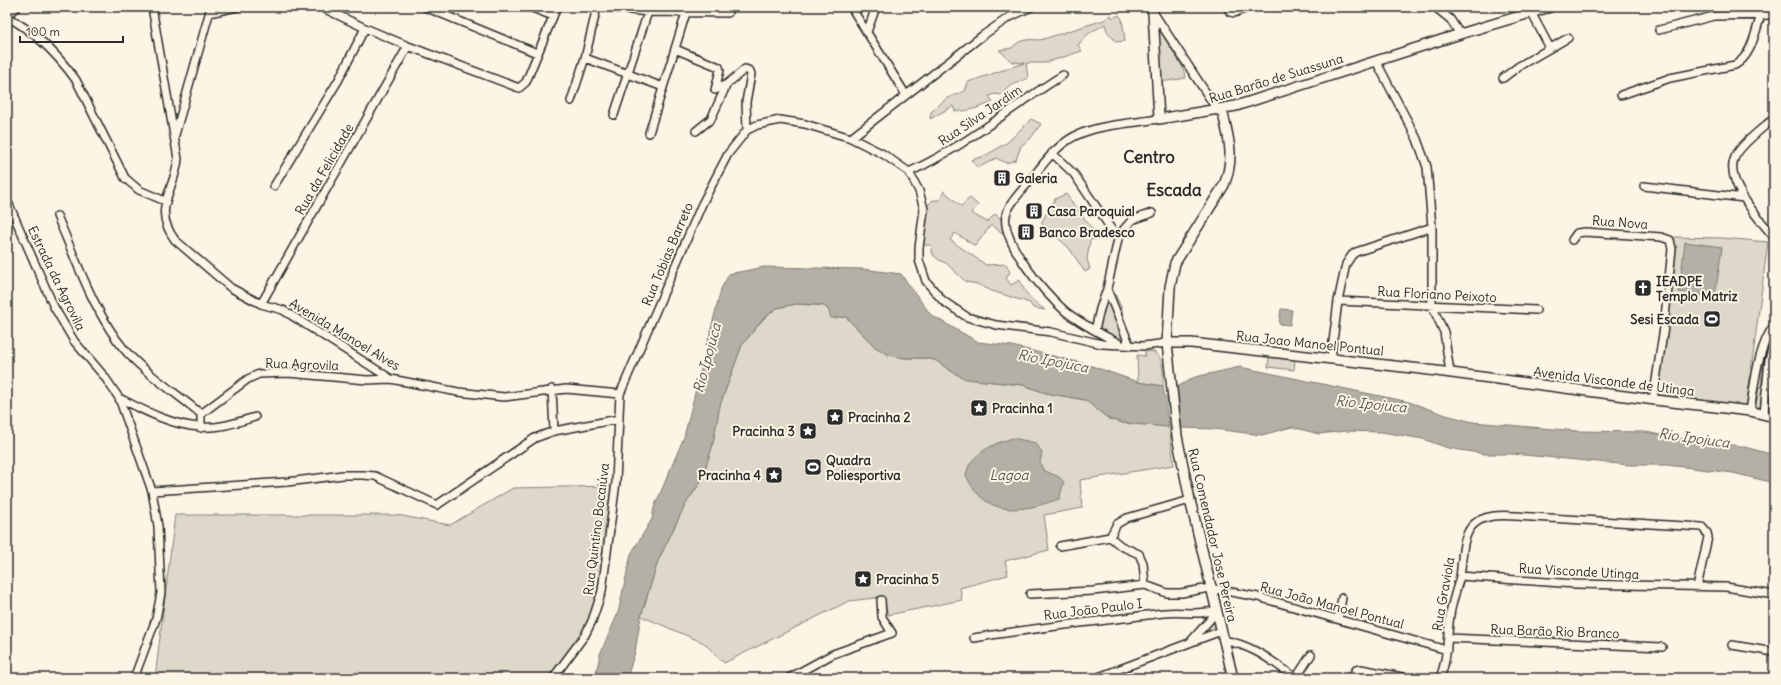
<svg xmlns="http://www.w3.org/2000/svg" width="1781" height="685" font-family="Delius,sans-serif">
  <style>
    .green { fill: #ded8ca; stroke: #84827a }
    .water { fill: #b4b0a5; stroke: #7d7b74 }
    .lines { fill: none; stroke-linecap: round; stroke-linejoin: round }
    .river { stroke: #b4b0a5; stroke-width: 12 }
    .street-casing { stroke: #2b2b2b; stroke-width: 10 }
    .secondary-casing { stroke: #2b2b2b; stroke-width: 12 }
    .street { stroke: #fcf5e5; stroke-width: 7 }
    .secondary { stroke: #fcf5e5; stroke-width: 9 }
    .labels { text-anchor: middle; stroke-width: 4; stroke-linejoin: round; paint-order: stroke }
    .street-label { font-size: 13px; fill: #2b2b2b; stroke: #fcf5e5 }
    .poi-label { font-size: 13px; font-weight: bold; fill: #2b2b2b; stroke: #fcf5e5; text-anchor: start }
    .water-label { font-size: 14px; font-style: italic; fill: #545350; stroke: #fcf5e5 }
    .district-label { font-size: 17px; font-weight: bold; fill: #2b2b2b; stroke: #fcf5e5 }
  </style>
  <rect width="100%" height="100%" fill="#fcf5e5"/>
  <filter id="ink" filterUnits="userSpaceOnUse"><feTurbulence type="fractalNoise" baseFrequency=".025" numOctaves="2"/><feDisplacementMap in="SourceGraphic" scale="8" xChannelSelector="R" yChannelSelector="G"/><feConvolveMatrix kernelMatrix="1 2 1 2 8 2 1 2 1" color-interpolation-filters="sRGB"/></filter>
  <g filter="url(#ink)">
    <path class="green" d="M1111 15 1113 18 1119 15 1122 19 1125 41 1116 42 1107 31 1105 24 1088 34 1078 45 1082 51 1045 63H1026L1028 78 1010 86 1001 95 995 94 989 96 993 102C981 107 968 112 955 111L953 106 930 119 931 112 947 98 965 91 968 82 1024 63 1012 62 999 50 1012 48C1020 39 1028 39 1040 40L1104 20Z
      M1159 29 1182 66 1186 78 1161 82Z
      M1031 119 1041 124 1031 138 1021 146 1016 160 1006 163 996 158 978 168 971 160 985 156 1008 142Z
      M944 191 961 206 970 198 978 205 971 213 987 222 995 214 1008 224 1010 238 991 225 975 246 955 233 950 240 986 265 1006 264 1010 272 1006 278 1011 285 1020 280C1024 294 1034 302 1045 310L1033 308 1030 303 992 291 977 284 966 282 946 263 939 260 933 255 931 245H923L927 206 933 200H940Z
      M1066 194 1096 234 1097 239 1090 240 1087 259 1090 269 1085 272 1069 248 1041 223 1055 199Z
      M1675 237 1723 238 1768 242 1746 408 1658 395Z
      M1108 279 1121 307 1128 337 1115 338 1096 329Z
      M796 304 826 306 835 319 840 316 846 317 875 347 904 358H924L935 360 954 373 975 380 1023 385 1046 393 1085 400 1109 419 1123 423 1169 427 1174 465 1080 480 1082 508 1044 515 1049 550 1005 561 1008 575 960 588 962 600 888 615 883 597 849 601 724 663 704 643 641 616 658 561 685 505 700 483 712 448 720 405 742 345 764 318 777 308Z
      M1150 351C1165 353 1163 374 1163 386L1138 382 1137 355 1145 356V352Z
      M1766 351 1763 383 1761 384 1764 352Z
      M1269 357 1295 359 1294 370 1268 367Z
      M1761 386 1763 388 1760 407 1758 408 1756 405 1759 387Z
      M613 486 599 596 584 639 552 678H155L175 515H397L450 525 513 488Z
      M1215 617 1220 635H1199Z"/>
    <path class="water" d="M1685 242 1722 247 1715 297 1679 292Z
      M764 267 863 269 901 274 931 315 978 342 1012 346 1045 354 1086 364 1138 382 1163 386 1169 427 1123 423 1109 419 1085 400 1046 393 1023 385 966 379 954 373 935 360 924 358H904L889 355 875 347 846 317 831 318 828 309 822 305 796 304 777 308 764 318 742 345 720 405 712 448 700 483 685 505 658 561 641 616 635 652 627 678H595L600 654 618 613 631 554 652 519 654 508 684 437 721 289 729 274Z
      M1281 309 1292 310 1290 325 1279 324Z
      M1240 367 1409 402 1446 415 1473 422 1577 431 1646 432 1675 438 1741 446 1774 455V483L1733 473 1667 465H1630L1513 454H1485L1448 448 1423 439 1382 432 1346 431 1319 434 1292 427 1262 435 1214 429 1181 428 1177 387 1195 377Z
      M1013 438 1036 443 1042 453 1040 462 1043 470 1059 477 1064 482 1059 499C1022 512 985 519 966 475 967 471 969 464 972 461 982 449 998 442 1013 438Z"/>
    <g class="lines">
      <path class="river" d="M1150 400 1195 405"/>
      <g class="street-casing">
        <path id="street" d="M152 7 178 159C175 191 151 208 175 240L231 288 261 304 283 310 391 379 458 392 504 397 566 389 620 394
          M321 7 365 28 408 46 519 88 526 82 557 7
          M425 7 537 53
          M530 7 553 16
          M604 7 648 12 728 13
          M851 7 906 95
          M1227 7 1230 12 1234 13 1249 7
          M1298 7H1307
          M1435 7 1450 19 1460 34
          M1533 10 1531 12 1550 48
          M1153 12 1218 111
          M209 13 237 7
          M7 15 17 7
          M7 17C36 32 57 54 76 80L125 178 139 190 165 201
          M1659 30 1714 16 1774 15
          M867 32 876 7
          M675 49 719 67 720 70 715 90 727 84
          M585 58 663 87
          M1376 61 1417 139 1427 167 1432 227V306L1444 332 1450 372
          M1503 78 1519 66 1568 38
          M1621 95 1670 78 1735 65C1752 56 1755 32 1761 15
          M571 101 585 58 597 7
          M614 115 648 12
          M1774 118C1763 128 1741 144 1735 157 1723 181 1760 220 1774 237
          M696 131 711 119 727 84 745 69 750 71 751 74 746 102 747 130
          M649 133 686 13
          M175 135 211 7
          M851 138 982 36 1008 18 1031 7
          M1052 153 1074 174 1118 239
          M909 172C965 147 1011 107 1063 75
          M274 186 338 81 365 28
          M1644 186 1744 198
          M7 200 54 307 74 341 104 376 119 398 152 491 158 526 161 593 156 619 134 678
          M57 216C75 257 95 315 124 349 143 372 178 394 201 414V428
          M1572 240 1577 233 1585 232 1661 237 1670 240 1672 249 1664 327 1653 400
          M1338 301 1536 310
          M261 304 408 46
          M1095 330 1100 309 1107 289
          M1120 344C1101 334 1081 324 1065 311 1045 293 1001 243 1006 215 1008 204 1026 186 1033 177 1046 160 1060 141 1082 133 1106 124 1134 123 1159 119
          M1130 346 1107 289 1118 239 1124 229 1132 220 1152 213
          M1331 358 1338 301 1346 264 1352 255 1356 252 1432 227
          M552 389 554 431
          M119 398C145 411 171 425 200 427 218 429 238 422 255 417
          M1750 411C1755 382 1757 350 1774 325
          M201 414 248 379 259 374 288 373 367 380 391 379
          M1764 414 1769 360 1774 342
          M152 491 287 482 343 475H363L375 476 437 505 535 438 554 431 619 419
          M1110 537 1121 546 1139 554 1143 563 1145 585
          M1060 546 1110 537 1117 524 1127 518 1190 500
          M1460 576 1575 584 1726 587 1774 595
          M1145 585 1167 593H1181L1210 588 1258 597 1447 650
          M1030 594 1093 591 1145 585
          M1338 618 1342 598
          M974 638C1037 627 1101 621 1164 613 1182 611 1198 616 1216 610
          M1448 638 1662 647
          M1223 640C1255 646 1270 660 1296 678
          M1191 641 1216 613
          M1732 645 1774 652
          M553 678 585 635 592 621 602 591 616 482 620 394 702 204 728 154 747 130 757 125 780 120 805 124 851 138 883 154 909 172 919 191 924 209 919 248V260L926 281 943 301 967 317 996 325 1051 332 1102 344 1144 346 1167 343
          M789 678 833 654 892 633 882 617 881 600
          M1096 678 1221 631
          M1296 678 1311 655
          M1351 678 1356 670 1361 669 1407 678
          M1440 678C1448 658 1447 636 1450 615 1452 601 1457 589 1460 576 1463 560 1461 539 1472 526 1483 514 1502 515 1516 516L1702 527 1707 533 1708 537 1697 587"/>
      </g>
      <g class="secondary-casing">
        <path id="secondary" d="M1150 7 1153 12 1159 119 1236 106 1460 34 1550 7
          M1222 110C1229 138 1235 158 1224 185L1175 263 1170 287 1167 343 1177 436 1190 500 1233 678
          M1167 343H1191L1421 369 1655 400 1750 411 1774 417"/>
      </g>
      <use href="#street" class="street"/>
      <use href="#secondary" class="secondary"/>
    </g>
  </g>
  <defs>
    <g id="building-square" transform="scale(0.9)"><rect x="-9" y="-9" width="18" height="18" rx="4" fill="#2b2b2b" stroke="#fcf5e5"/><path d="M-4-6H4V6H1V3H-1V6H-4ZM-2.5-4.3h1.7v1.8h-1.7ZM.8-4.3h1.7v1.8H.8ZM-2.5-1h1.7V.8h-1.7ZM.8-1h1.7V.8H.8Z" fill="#fff"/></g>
    <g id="church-square" transform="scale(0.9)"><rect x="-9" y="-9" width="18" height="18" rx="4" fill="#2b2b2b" stroke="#fcf5e5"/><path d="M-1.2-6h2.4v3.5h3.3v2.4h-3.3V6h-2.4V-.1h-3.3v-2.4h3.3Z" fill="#fff"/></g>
    <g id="stadium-square" transform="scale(0.9)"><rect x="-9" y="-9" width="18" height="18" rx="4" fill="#2b2b2b" stroke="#fcf5e5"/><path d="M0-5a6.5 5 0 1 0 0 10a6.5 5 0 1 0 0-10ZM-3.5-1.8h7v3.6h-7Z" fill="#fff"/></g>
    <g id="sight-square" transform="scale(0.9)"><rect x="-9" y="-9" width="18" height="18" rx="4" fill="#2b2b2b" stroke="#fcf5e5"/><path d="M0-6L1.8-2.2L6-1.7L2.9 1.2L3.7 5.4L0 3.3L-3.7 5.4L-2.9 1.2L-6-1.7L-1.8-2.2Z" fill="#fff"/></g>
  </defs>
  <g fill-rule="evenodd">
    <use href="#building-square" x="1002" y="178"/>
    <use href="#building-square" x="1034" y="211"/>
    <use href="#building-square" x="1026" y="232"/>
    <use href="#church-square" x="1643" y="288"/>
    <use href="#stadium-square" x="1712" y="319"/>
    <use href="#sight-square" x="979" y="408"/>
    <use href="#sight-square" x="835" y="417"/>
    <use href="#sight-square" x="808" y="431"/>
    <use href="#stadium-square" x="813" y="467"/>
    <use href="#sight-square" x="774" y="475"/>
    <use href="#sight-square" x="863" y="579"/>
  </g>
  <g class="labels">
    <g class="street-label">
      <text transform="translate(1276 78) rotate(-17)" y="5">Rua Barão de Suassuna</text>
      <text transform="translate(980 115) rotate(-34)" y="5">Rua Silva Jardim</text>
      <text transform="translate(324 169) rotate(-60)" y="5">Rua da Felicidade</text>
      <text transform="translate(1620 222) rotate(4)" y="5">Rua Nova</text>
      <text transform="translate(667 254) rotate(-67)" y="5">Rua Tobias Barreto</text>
      <text transform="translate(57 278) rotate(64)" y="5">Estrada da Agrovila</text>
      <text transform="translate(1437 294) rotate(3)" y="5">Rua Floriano Peixoto</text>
      <text transform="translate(345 334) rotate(31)" y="5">Avenida Manoel Alves</text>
      <text transform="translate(1310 343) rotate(6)" y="5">Rua Joao Manoel Pontual</text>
      <text transform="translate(302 364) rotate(2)" y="5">Rua Agrovila</text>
      <text transform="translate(1614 381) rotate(7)" y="5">Avenida Visconde de Utinga</text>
      <text transform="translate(596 529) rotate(-83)" y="5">Rua Quintino Bocaiúva</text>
      <text transform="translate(1213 535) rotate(77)" y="5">Rua Comendador Jose Pereira</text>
      <text transform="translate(1579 571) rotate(3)" y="5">Rua Visconde Utinga</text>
      <text transform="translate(1443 594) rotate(-80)" y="5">Rua Graviola</text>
      <text transform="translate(1332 605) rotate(15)" y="5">Rua João Manoel Pontual</text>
      <text transform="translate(1093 609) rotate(-7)" y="5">Rua João Paulo I</text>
      <text transform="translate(1555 631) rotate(2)" y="5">Rua Barão Rio Branco</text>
    </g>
    <g class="poi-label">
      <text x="1015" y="183">Galeria</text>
      <text x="1047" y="216">Casa Paroquial</text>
      <text x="1039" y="237">Banco Bradesco</text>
      <text x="1656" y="286">IEADPE<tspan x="1656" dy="15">Templo Matriz</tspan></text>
      <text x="1699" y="324" text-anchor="end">Sesi Escada</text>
      <text x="992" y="413">Pracinha 1</text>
      <text x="848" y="422">Pracinha 2</text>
      <text x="795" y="436" text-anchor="end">Pracinha 3</text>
      <text x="826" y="465">Quadra<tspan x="826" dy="15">Poliesportiva</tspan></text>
      <text x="761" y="480" text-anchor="end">Pracinha 4</text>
      <text x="876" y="584">Pracinha 5</text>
    </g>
    <g class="water-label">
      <text transform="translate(707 358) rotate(-75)" y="5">Rio Ipojuca</text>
      <text transform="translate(1053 361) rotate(11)" y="5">Rio Ipojuca</text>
      <text transform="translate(1371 404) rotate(6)" y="5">Rio Ipojuca</text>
      <text transform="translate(1694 438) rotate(8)" y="5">Rio Ipojuca</text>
      <text x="1009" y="480">Lagoa</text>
    </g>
    <g class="district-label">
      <text x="1149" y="163">Centro</text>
      <text x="1174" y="196">Escada</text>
    </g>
  </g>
  <rect width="1781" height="685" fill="none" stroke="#fcf5e5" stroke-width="24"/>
  <rect x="12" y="12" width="1757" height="661" fill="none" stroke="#2b2b2b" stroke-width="1.5" filter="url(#ink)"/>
  <path d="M20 36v6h103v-6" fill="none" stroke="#2b2b2b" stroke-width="2"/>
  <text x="26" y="36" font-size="12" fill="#2b2b2b" stroke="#fcf5e5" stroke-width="3" paint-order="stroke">100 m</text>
</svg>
